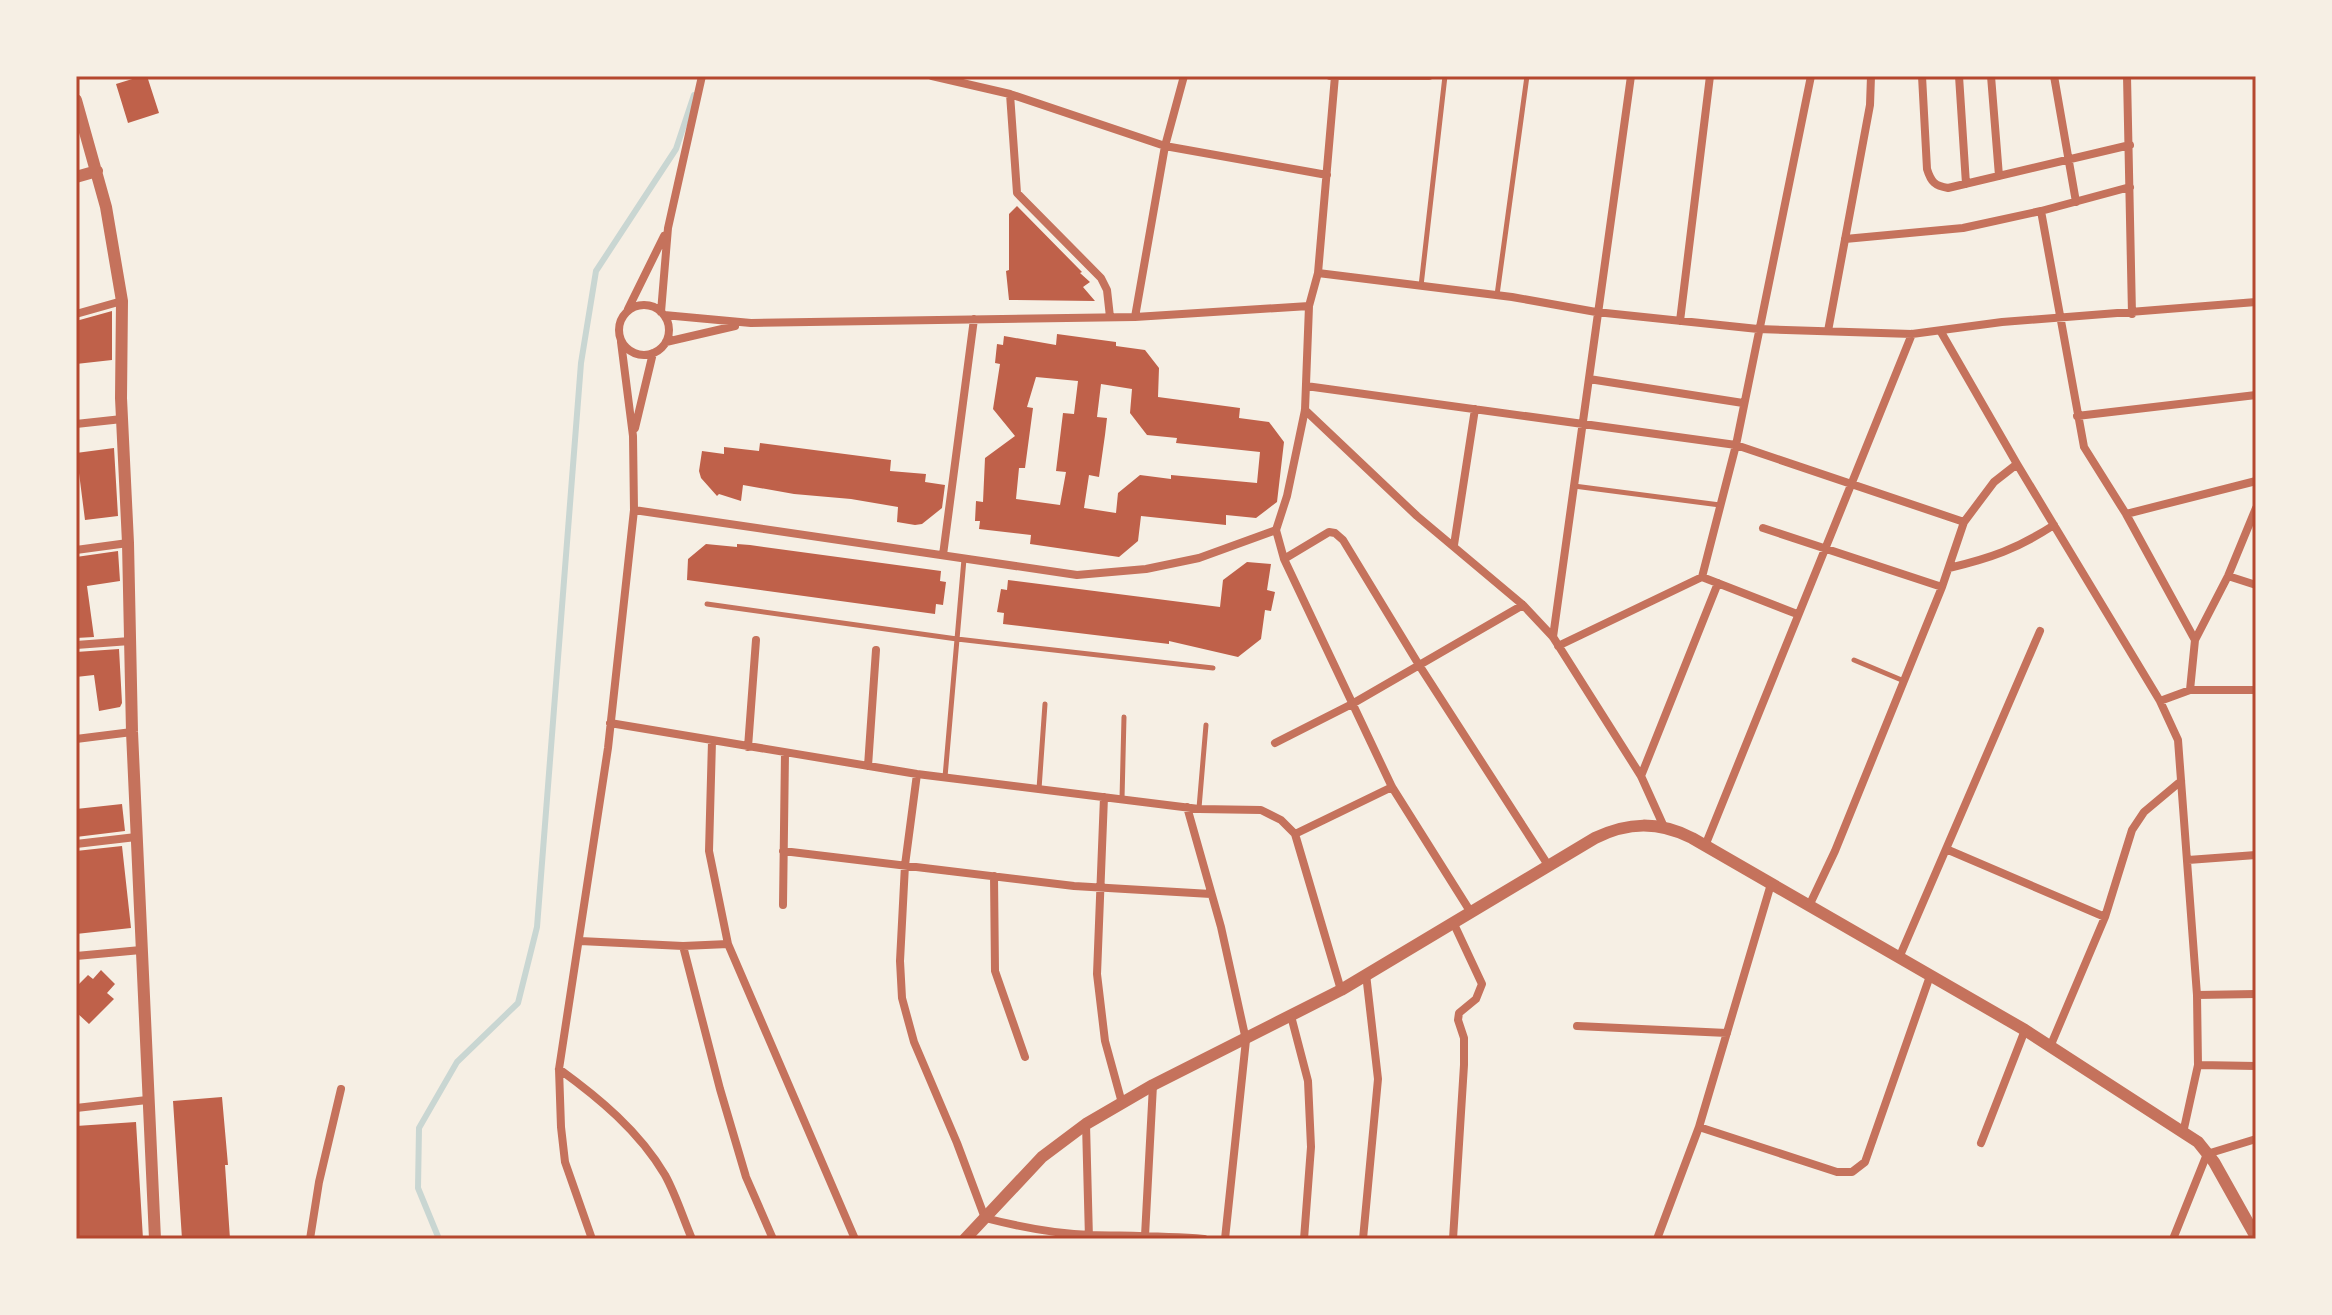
<svg xmlns="http://www.w3.org/2000/svg" width="2332" height="1315" font-family="Georgia,serif">
  <style>
    .lines { fill: none; stroke-linecap: round; stroke-linejoin: round }
    .stream { stroke: #c9d6d2; stroke-width: 6 }
    .building { fill: #bf614a; fill-rule: evenodd }
    .service { stroke: #c5725c; stroke-width: 5 }
    .minor { stroke: #c5725c; stroke-width: 8 }
    .tertiary { stroke: #c5725c; stroke-width: 12 }
    .neatline { fill: none; stroke: #b5482f; stroke-width: 3 }
  </style>
  <rect width="100%" height="100%" fill="#f6efe4"/>
  <g class="lines">
    <path class="stream" d="M439 1239 418 1188 419 1128 457 1062 518 1003 537 927 581 363 596 271 676 149 694 95"/>
  </g>
  <path class="building" d="M142 76H147L159 113 128 123 116 84Z
    M1017 206 1082 272 1080 273 1090 282 1083 287 1095 301 1009 300 1006 271 1009 270V214Z
    M112 311V360L76 364V321Z
    M1057 334 1116 342V346L1145 350 1159 368 1158 397 1240 408 1239 418 1269 422 1284 442 1277 502 1256 518 1226 515V525L1141 516 1138 541 1119 557 1030 544 1031 535 979 529 980 521H975L976 501 983 502 985 458 1015 436 993 409 1000 364 995 363 997 344 1003 345 1004 336 1056 345ZM1036 377 1078 381 1074 414 1063 413 1056 471 1066 472 1060 505 1016 499 1019 468H1025L1033 408 1027 407ZM1101 384 1132 389 1130 413 1147 435 1177 438 1176 443 1260 452 1257 483 1171 475V479L1140 475 1118 493 1116 513 1084 508 1089 475 1099 477 1105 435 1107 418 1097 417Z
    M760 443 891 460 890 471 926 474 925 482 945 485 942 508 922 524 915 525 897 522 898 507 851 499 794 494 743 485 741 501 719 494 717 496 701 478 699 471 702 451 724 454V447L759 451Z
    M114 448 118 516 85 520 79 473H76V453Z
    M706 544 737 547V544L750 545 941 571 940 581 946 582 943 605 936 604 935 614 687 580 688 559Z
    M118 551 120 581 87 586 94 637 76 638V557Z
    M1247 562 1271 564 1267 590 1275 592 1271 611 1265 610 1261 639 1238 657 1169 641V644L1003 624 1004 613 997 612 1001 589 1007 590 1008 580 1220 607 1223 580Z
    M119 649 122 703 120 707 99 711 94 675 76 677V652Z
    M122 804 125 831 76 837V809Z
    M122 846 131 928 76 934V851Z
    M101 970 115 984 107 993 114 999 89 1024 76 1012V987L88 975 93 979Z
    M222 1097 228 1165H225L230 1239H182L173 1101Z
    M136 1122 143 1239H76V1126Z"/>
  <g class="lines">
    <path class="service" d="M1421 286 1445 76
      M1497 295 1527 76
      M1574 486 1720 505
      M707 604 957 639 1213 668
      M1854 660 1904 681
      M945 777 964 559
      M1039 789 1045 704
      M1122 799 1124 717
      M1199 808 1206 725"/>
    <path class="minor" d="M932 76 1010 94 1165 146 1327 175
      M1330 76H1429
      M1922 76 1927 169C1931 182 1935 186 1948 188L2130 145
      M1959 76 1966 184
      M1991 76 1999 176
      M2054 76 2076 202
      M2127 76 2132 314
      M1010 94 1017 193 1101 278 1107 290 1110 317
      M2041 211 2084 447 2126 514 2195 640
      M1845 239 1963 228 2041 211 2130 187
      M1318 273 1512 297 1596 312 1758 329 1912 334 2002 322 2256 302
      M619 330a25 25 0 1 1 50 0a25 25 0 1 1-50 0Z
      M628 309 664 236
      M661 312 668 228 702 76
      M76 314 122 301
      M664 315 751 323 1135 317 1309 306
      M1135 317 1165 146 1184 76
      M1680 321 1710 76
      M1828 331 1870 105 1871 76
      M1941 332 2017 464 2160 701 2178 740 2197 995 2198 1065 2183 1133
      M666 342 735 326
      M1589 379 1743 403
      M1306 386 1736 445 1964 522
      M1305 410 1417 516 1523 605 1553 637 1641 776 1664 827
      M2077 416 2256 395
      M76 424 122 419
      M635 428 653 353
      M634 510 1077 575 1146 569 1199 558 1276 530 1287 496 1305 410 1309 306 1318 273 1335 76
      M2126 514 2256 481
      M1763 528 1942 587
      M1276 530 1284 559
      M1454 545 1475 409
      M76 550 128 543
      M943 555 974 319
      M1949 568C1991 558 2017 549 2054 525
      M2228 576 2256 585
      M1702 577 1736 445 1811 76
      M1553 637 1631 76
      M76 645 130 641
      M1558 646 1702 577 1797 614
      M2190 690 2195 640 2228 576 2256 508
      M2160 701 2190 690H2256
      M610 723 917 774 1199 809 1261 810 1281 820 1295 834 1341 990
      M76 739 132 732
      M712 741 709 851 728 944
      M1275 743 1352 704 1523 605
      M748 747 756 640
      M868 766 876 650
      M917 774 905 865 900 961 902 998 914 1042 957 1143 985 1218C1020 1227 1055 1234 1091 1235 1129 1236 1166 1236 1204 1239
      M1641 776 1718 583
      M1104 797 1097 974 1105 1041 1122 1103
      M1187 807 1221 927 1246 1040 1225 1239
      M1295 834 1392 787
      M76 844 136 837
      M1705 846 1912 334
      M1946 849 2105 917
      M783 851 1074 886 1211 894
      M2188 860 2256 855
      M994 876 995 971 1025 1057
      M783 905 785 753
      M1809 906 1835 851 1942 587 1964 522 1994 482 2017 464
      M1470 911 1392 787 1284 559 1329 532 1335 533 1343 540 1419 665 1548 865
      M1453 922 1482 984 1476 999 1459 1013 1458 1020 1464 1038V1065L1453 1239
      M580 941 683 946 728 944 855 1239
      M683 946 720 1089 746 1177 773 1239
      M76 956 141 950
      M1899 958 2040 631
      M2197 995 2256 994
      M1291 1016 1308 1081 1311 1147 1304 1239
      M1577 1026 1727 1033
      M2050 1047 2105 917 2132 830 2144 812 2181 781
      M2198 1065 2256 1066
      M559 1069C599 1098 639 1131 665 1175 676 1195 683 1218 692 1239
      M76 1108 147 1100
      M1086 1124 1089 1239
      M1699 1127 1837 1172H1852L1865 1162 1930 976
      M1981 1143 2025 1030
      M1145 1236 1153 1085
      M310 1239 319 1182 341 1089
      M592 1239 565 1162 561 1127 559 1069 608 748 634 510 633 436 621 342
      M1363 1239 1378 1079 1366 974
      M1657 1239 1699 1127 1771 884
      M2173 1239 2207 1154 2256 1139"/>
    <path class="tertiary" d="M76 100 106 207 122 301 121 398 128 543 132 732 155 1239
      M76 177 97 171
      M965 1239 1042 1157 1086 1124 1153 1085 1341 990 1595 838C1628 822 1658 821 1692 838L2025 1030 2198 1142 2214 1162 2256 1237"/>
  </g>
  <rect width="2332" height="1315" fill="none" stroke="#f6efe4" stroke-width="156"/>
  <rect x="78" y="78" width="2176" height="1159" class="neatline"/>
</svg>
